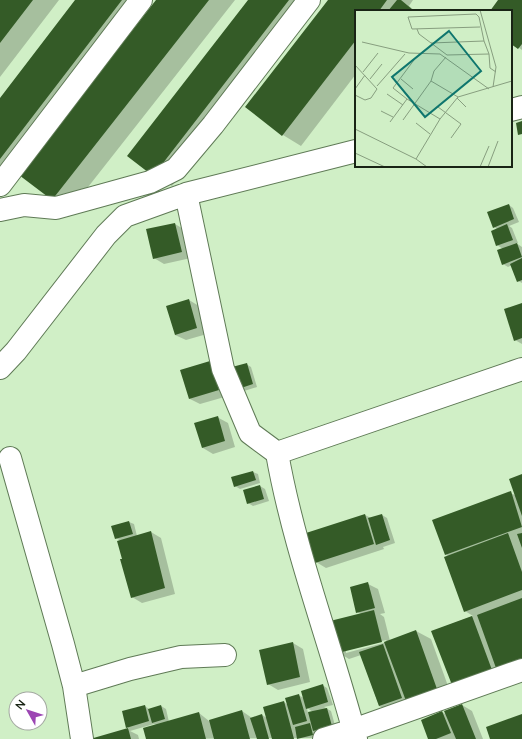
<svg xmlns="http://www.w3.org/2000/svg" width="522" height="739" font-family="Lato,sans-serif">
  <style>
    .shadow { fill: #0003; fill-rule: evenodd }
    .building { fill: #345b27 }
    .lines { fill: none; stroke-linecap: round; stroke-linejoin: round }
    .minor-casing { stroke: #5f7a56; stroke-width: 24 }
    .minor { stroke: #fff; stroke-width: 22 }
    .inset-road { fill: none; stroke: #879e7f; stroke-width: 1 }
    .view { fill: #0f766e; fill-opacity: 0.15; stroke: #0f766e; stroke-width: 2 }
    .inset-edge { fill: none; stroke: #192415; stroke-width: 2 }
  </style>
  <rect width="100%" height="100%" fill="#d0efc6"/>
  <path class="shadow" d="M0 0H59L0 77Z
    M76 0H148L0 193V99Z
    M157 0H235L70 210 52 200Z
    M249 0H316L172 186 153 175Z
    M329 0H413L409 6 415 11H356V74L301 146 283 135 246 107Z
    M500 0H522V50L511 42V11H491Z
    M509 205 513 208 519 222 509 226 512 228 518 243H516L522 247V283L518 281 512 265 508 267 503 264V249L497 245V229L494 227Z
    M175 224 185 230 191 258 164 264 154 258Z
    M189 300 199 306 207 334 186 340 175 335Z
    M522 304V344L515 340Z
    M210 362 228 396 200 404 190 399Z
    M246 364 251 367 257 387 244 391 233 368Z
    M217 417 228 423 235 447 213 454 203 448Z
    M253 472 258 474 260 483 240 489 235 486Z
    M522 475V672L506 679 433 631 473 616 465 611 448 556 446 555 510 493 515 495Z
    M260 486 265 489 269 501 253 506 248 503Z
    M365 515 371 518 382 515 387 518 395 543 383 547 384 549 326 568 316 562Z
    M129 522 134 524 137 536 151 532 161 538 175 594 142 603 132 597 123 560 121 541 116 538Z
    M368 584 378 589 385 613 380 614 384 617 390 641 416 631 431 639 452 697 390 711 379 706 361 655 349 659 339 653 361 614 357 612ZM386 640 387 642 346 653V650Z
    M293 643 303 649 310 682 278 690 268 684Z
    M322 685 327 688 333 705 324 707 331 711 336 729 319 733 315 731 317 738 147 739 157 725 154 724 130 731 138 735 139 739H92L129 729 127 727 145 706 150 710 161 706 166 709 169 722 199 713 209 721 242 711 252 718 262 715 267 718 284 702 288 705 298 695 304 698ZM307 708 313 712 308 713Z
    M462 705 472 711 483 739H429L442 712 447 715Z"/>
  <path class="building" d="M0 0H33L0 43Z
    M75 0H122L0 159V98Z
    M156 0H209L52 200 19 175Z
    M248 0H289L153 176 127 156Z
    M328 0H387L379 11H356V40L282 136 245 107Z
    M397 0H401L413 10 388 11Z
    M498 0H522V44L518 49 511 44V11H490Z
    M522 121V134L518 135 516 123Z
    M509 204 514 219 493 228 487 212Z
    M175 223 182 252 153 259 146 229Z
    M507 224 513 240 496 246 491 231Z
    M517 243 522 257 502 265 497 250Z
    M522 258V280L517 282 510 264Z
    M189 299 197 328 175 335 166 306Z
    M522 303V338L514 341 504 309Z
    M210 361 219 390 189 399 180 370Z
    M247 363 253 384 238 389 232 367Z
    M218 416 225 441 202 448 194 423Z
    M253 471 256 480 234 487 231 477Z
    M522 474V516L509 479Z
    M260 485 264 499 247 504 243 490Z
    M511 491 522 527 445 555 432 520Z
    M365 514 374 544 315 563 306 533Z
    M382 514 390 540 376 545 368 518Z
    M129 521 133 534 115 539 111 526Z
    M151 531 165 588 131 598 120 559H122L117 541Z
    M508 533 522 572V590L464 612 444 557Z
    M522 533V548L517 534Z
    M368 582 375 608 356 613 350 587Z
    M522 598V658L496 668 477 615Z
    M374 610 382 642 338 653 330 621Z
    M472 616 492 670 452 685 431 631Z
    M416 630 437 689 406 701 384 642Z
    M293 642 300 677 267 685 259 650Z
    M383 644 402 698 379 706 359 652Z
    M323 684 328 702 306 709 301 691Z
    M299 694 307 721 293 725 285 698Z
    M284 701 294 739H272L263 707Z
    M462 704 476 739H456L444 711Z
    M145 705 149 721 126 728 122 711Z
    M161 705 165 719 152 723 148 709Z
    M327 708 332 726 313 731 308 712Z
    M242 710 250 739H214L209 720Z
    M442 711 451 733 436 739H428L421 720Z
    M199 712 206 739H146L143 728Z
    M262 714 269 739H257L250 718Z
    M522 714V739H490L486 727Z
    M310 723 313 735 297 739 295 727Z
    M128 728 131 739H90Z"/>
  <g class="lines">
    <g class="minor-casing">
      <path id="minor" d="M511 110 522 107
        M0 185 141 0
        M186 194 223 369 250 433 277 453
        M0 210 24 205 56 208 150 182 176 169 213 125 309 0
        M0 368 16 351 106 235 125 216 186 194 356 151
        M10 458 63 644 74 686 82 739
        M74 686 130 669 181 657 225 655
        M324 739 353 730 522 670
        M356 739C331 644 294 550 277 453L522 369"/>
    </g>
    <use href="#minor" class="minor"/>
  </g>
  <g transform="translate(355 10)">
    <rect width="157" height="157" fill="#d0efc6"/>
    <path class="inset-road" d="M125 0 141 57 138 77M125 17 57 19 53 7 121 4 124 7 129 31M62 19 64 24 76 33M7 32 54 43 85 44 134 79M134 44 129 31 76 33 92 45 134 44 135 58 141 62M0 55 22 79 16 88 10 90 0 85M8 62 23 43M15 69 27 54M46 69 58 79M76 71 79 61 91 47M22 76 50 44M0 79 10 65M32 84 48 95M102 88 111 97M52 89 38 78 59 50M83 97 106 114 96 128M26 101 38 107M48 110 76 71 103 87M35 112 52 89 85 109M61 113 75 124M0 119 61 149 85 109 103 87 157 71M0 143 30 157M61 149 72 157M125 157 134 136M133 157 143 131"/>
    <path class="view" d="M94 21 126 61 70 107 37 67Z"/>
    <rect width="157" height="157" class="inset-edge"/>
  </g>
  <g transform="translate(28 711) rotate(309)"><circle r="19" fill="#ffffff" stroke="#a3a7a1"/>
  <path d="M0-3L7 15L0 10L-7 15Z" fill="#9c46b3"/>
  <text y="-6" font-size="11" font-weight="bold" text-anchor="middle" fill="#192415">N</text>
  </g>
</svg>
